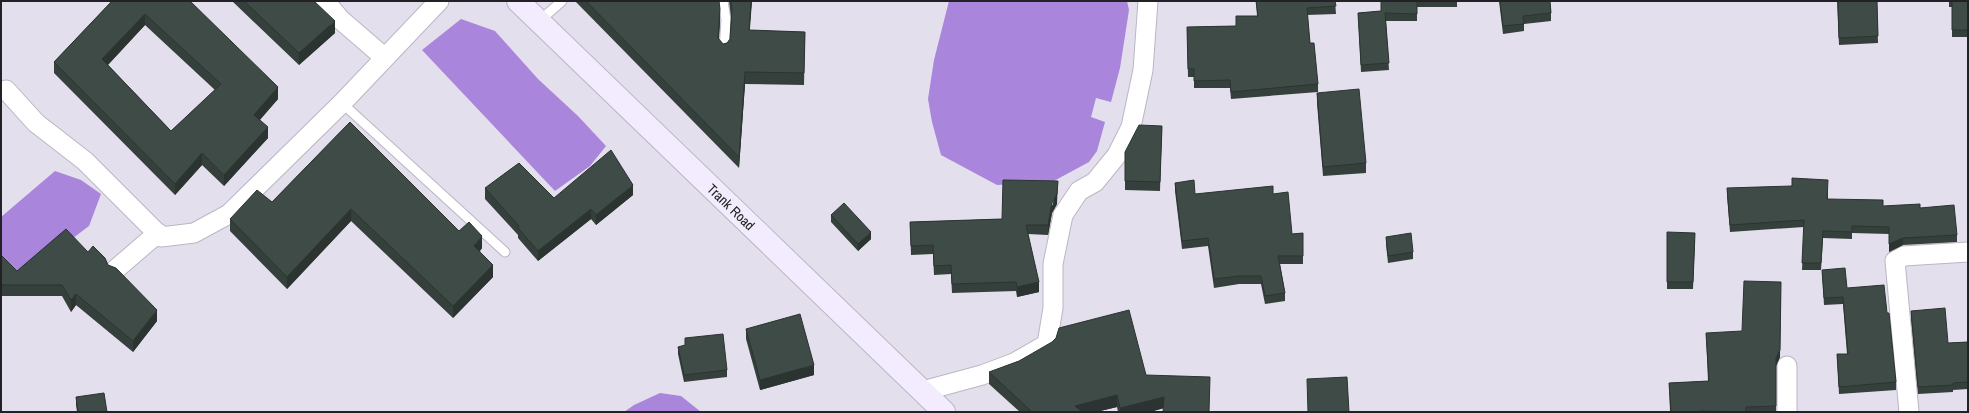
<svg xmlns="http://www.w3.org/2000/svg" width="1969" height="413" font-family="'Archivo Narrow',sans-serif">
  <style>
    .water { fill: #a985db }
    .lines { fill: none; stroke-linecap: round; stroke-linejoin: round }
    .lane-casing { stroke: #bbb6c3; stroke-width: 11 }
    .street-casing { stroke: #bbb6c3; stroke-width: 21 }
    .secondary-casing { stroke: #bbb6c3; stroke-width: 24 }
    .lane { stroke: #fff; stroke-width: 9 }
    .street { stroke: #fff; stroke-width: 19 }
    .secondary { stroke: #f3ebfe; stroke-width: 22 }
    .wall { fill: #35403c; fill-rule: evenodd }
    .shaded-wall { fill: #2b3431 }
    .building { fill: #3e4b46; stroke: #2b3431; fill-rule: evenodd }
    .labels { text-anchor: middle; stroke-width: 4; stroke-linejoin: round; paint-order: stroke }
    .street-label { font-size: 14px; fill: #232126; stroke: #f2edfa }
  </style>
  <rect width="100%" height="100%" fill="#e4dfed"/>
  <path class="water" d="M949 1H1127L1129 10 1120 68 1111 102 1096 98 1091 117 1105 122 1097 151 1089 162 1052 182 997 185 941 155 932 122 928 99 934 60Z
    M461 19 495 31 538 79 578 116 606 146 590 166 555 191 422 50Z
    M55 171 81 180 101 194 89 226 32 269 15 270 1 257V217Z
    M660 393 681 396 701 412H624L634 405Z"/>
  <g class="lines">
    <g class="lane-casing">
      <path id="lane" d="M723 1 726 20 724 50
        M538 22 562 1
        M342 103 505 252"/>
    </g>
    <g class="street-casing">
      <path id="street" d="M325 1 341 20 385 58
        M6 90 36 123 85 161 161 237 194 233 229 214 342 103 439 1
        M116 269 158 233
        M1787 366V412
        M923 391 982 375 1014 363 1047 344 1053 308V264L1063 215 1079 191 1095 182 1117 155 1131 127 1143 70 1148 1
        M1909 412 1895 261 1904 256 1968 252"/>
    </g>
    <g class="secondary-casing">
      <path id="secondary" d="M518 1 944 412"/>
    </g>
    <use href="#lane" class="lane"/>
    <use href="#street" class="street"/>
    <use href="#secondary" class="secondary"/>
  </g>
  <path class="wall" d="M112 1H190L278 99 260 120 268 138 224 186 202 165 175 195 54 73V62ZM145 25 215 90 171 131 108 65Z
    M232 1H314L335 33 299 65Z
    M575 1H719L720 20 719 39 723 44 727 43 730 39 731 17 729 1H752L749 30 805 32 804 85 745 84 739 168Z
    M1256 1H1335L1336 14 1307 15 1310 43 1318 84V92L1231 99 1230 88H1194V77H1188L1187 27 1236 26 1257 16Z
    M1381 1H1457V7H1417V21H1386L1389 70 1361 72 1358 13 1381 11Z
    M1499 1H1550L1551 13V21L1524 24V31L1503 34Z
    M1837 1H1877L1878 43 1839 45Z
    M1949 1H1968V37H1952V7H1949Z
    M1317 93 1366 163V173L1323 176 1317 103Z
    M350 122 459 231 482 248 480 251 493 277 453 318 351 221 287 289 230 231V219L272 202Z
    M1162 126 1160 191 1125 190V152Z
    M1175 183 1195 194H1273L1292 234 1303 233V264H1280L1285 293V301L1265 304 1261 284H1239L1214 288 1208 246 1182 249 1175 191Z
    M1828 187V199L1883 206 1920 208 1957 235V242L1903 245 1889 252V234L1852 233V239L1823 238 1821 270H1802L1804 227 1730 232 1727 195V188Z
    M485 188 554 198 633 195 596 225 591 219 538 261 518 238V235L485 199Z
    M1057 204 1052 213 1048 235 1028 234 1039 292 1017 297 1016 291 952 293 951 274 934 275 933 254 911 255 910 222 1002 219Z
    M831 215 871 239 858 251 831 222Z
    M1667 232 1695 240 1693 289H1667Z
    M1386 237 1413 252V259L1388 263 1386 244Z
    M88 252 108 265 157 321 133 352 76 305 71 312 62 296H1V255L17 271Z
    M1822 270 1847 288 1887 313 1896 382V390L1839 394 1837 354H1847L1843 304 1824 305Z
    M1911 311 1948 343 1968 342V389L1953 390V392L1918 394 1911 318Z
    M746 329 814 375 760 390 746 339Z
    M1706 333 1780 357 1776 366V412H1670L1669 383 1708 381Z
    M678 347 727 370V377L684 382 678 354Z
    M989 372 1146 375 1210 388 1164 408 1150 412H1118L1117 407 1096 412H1020L989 384Z
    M76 397 107 412H77L76 405Z"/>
  <path class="shaded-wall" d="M751 1H752L749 42V30Z
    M720 9V20L718 50V38Z
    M145 14V25L102 71V59Z
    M335 21V33L299 65V53Z
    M745 72V84L739 168V157Z
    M278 87V99L254 126V115Z
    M268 127V138L224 186V175Z
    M202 153V165L175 195V184Z
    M1058 181 1057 204 1052 213 1048 235V225Z
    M633 185V195L596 225V215Z
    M351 209V221L287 289V277Z
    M591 209V219L538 261V251Z
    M871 232V239L858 251V244Z
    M482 236V248L474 258V246Z
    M1903 238V245L1889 252V244Z
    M493 265V277L453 318V306Z
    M1039 282V292L1017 297V287Z
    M1781 282 1780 357 1776 366V358Z
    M76 294V305L71 312V300Z
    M157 310V321L133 352V341Z
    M814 365V375L760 390V380Z
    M1117 395V407L1096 412H1075V406Z
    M1164 397V408L1150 412H1120V408Z"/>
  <path class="building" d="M112 1H190L278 87 254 115 268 127 224 175 202 153 175 184 54 62ZM145 14 221 84 171 131 102 59Z
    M244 1H314L335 21 299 53Z
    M586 1H719L720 9 718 38 723 44 727 43 730 39 732 8 731 1H751L749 30 805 32 804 73 745 72 739 157Z
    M1256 1H1335L1336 6 1307 8 1310 43H1314L1318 84 1231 92 1230 80 1194 81V69H1188L1187 27 1236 26V16H1258Z
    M1381 1H1417V14L1385 13 1389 63 1361 65 1358 13 1381 11Z
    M1500 1H1550L1551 13 1523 16 1524 24 1503 26Z
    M1838 1H1877L1878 36 1839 38Z
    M1952 1H1968V30H1952Z
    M1359 89 1366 163 1323 167 1317 93Z
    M350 122 459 231 469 222 482 236 474 246 493 265 453 306 351 209 287 277 230 219 257 190 272 202Z
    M1139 125 1162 126 1160 182 1125 181V152Z
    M611 150 633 185 596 215 591 209 538 251 518 228 519 226 485 188 519 163 554 198Z
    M1792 178 1828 180 1827 199 1883 200V206L1920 204V208L1954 205 1957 235 1903 238 1889 244V227L1852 226V232L1823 231 1821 263H1802L1804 220 1730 225 1727 188 1792 186Z
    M1003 180 1058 181 1057 194 1052 203 1048 225H1026L1039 282 1017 287 1016 282 952 284 951 265 934 266 933 245 911 246 910 222 1002 219Z
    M1194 180 1195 194 1273 186V194L1288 192 1292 234 1303 233V256H1278L1285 293 1265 296 1261 276H1239L1214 279 1208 238 1182 241 1175 183Z
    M844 203 871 232 858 244 831 215Z
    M66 229 88 252 93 246 105 258 108 265 116 268 157 310 133 341 76 294 71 300 62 285H1V255L17 271Z
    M1667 232 1695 233 1693 282H1667Z
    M1411 233 1413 252 1388 256 1386 237Z
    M1845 268 1847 288 1884 285 1887 313H1889L1896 382 1839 387 1837 354H1848L1843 297 1824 298 1822 270Z
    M1744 281 1781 282 1780 350 1776 358V406L1746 407V412L1699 411V412H1671L1669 383 1709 381 1706 333 1742 331Z
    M1945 308 1948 343 1968 342V382L1953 383V385L1918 387 1911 311Z
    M1129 310 1146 375 1210 377 1209 412H1163L1164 397 1120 408 1117 395 1075 406 1082 412H1032L989 372 1019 361 1052 342 1056 338 1059 328Z
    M800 314 814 365 760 380 746 329Z
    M723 334 727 370 684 375 678 347 685 345V338Z
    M1347 377 1349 412H1308L1307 379Z
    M104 393 107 412H78L76 397Z"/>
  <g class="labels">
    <g class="street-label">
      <text transform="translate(731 207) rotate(44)" y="5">Trank Road</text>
    </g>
  </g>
  <rect width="1969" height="413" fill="none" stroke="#232126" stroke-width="4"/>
</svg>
